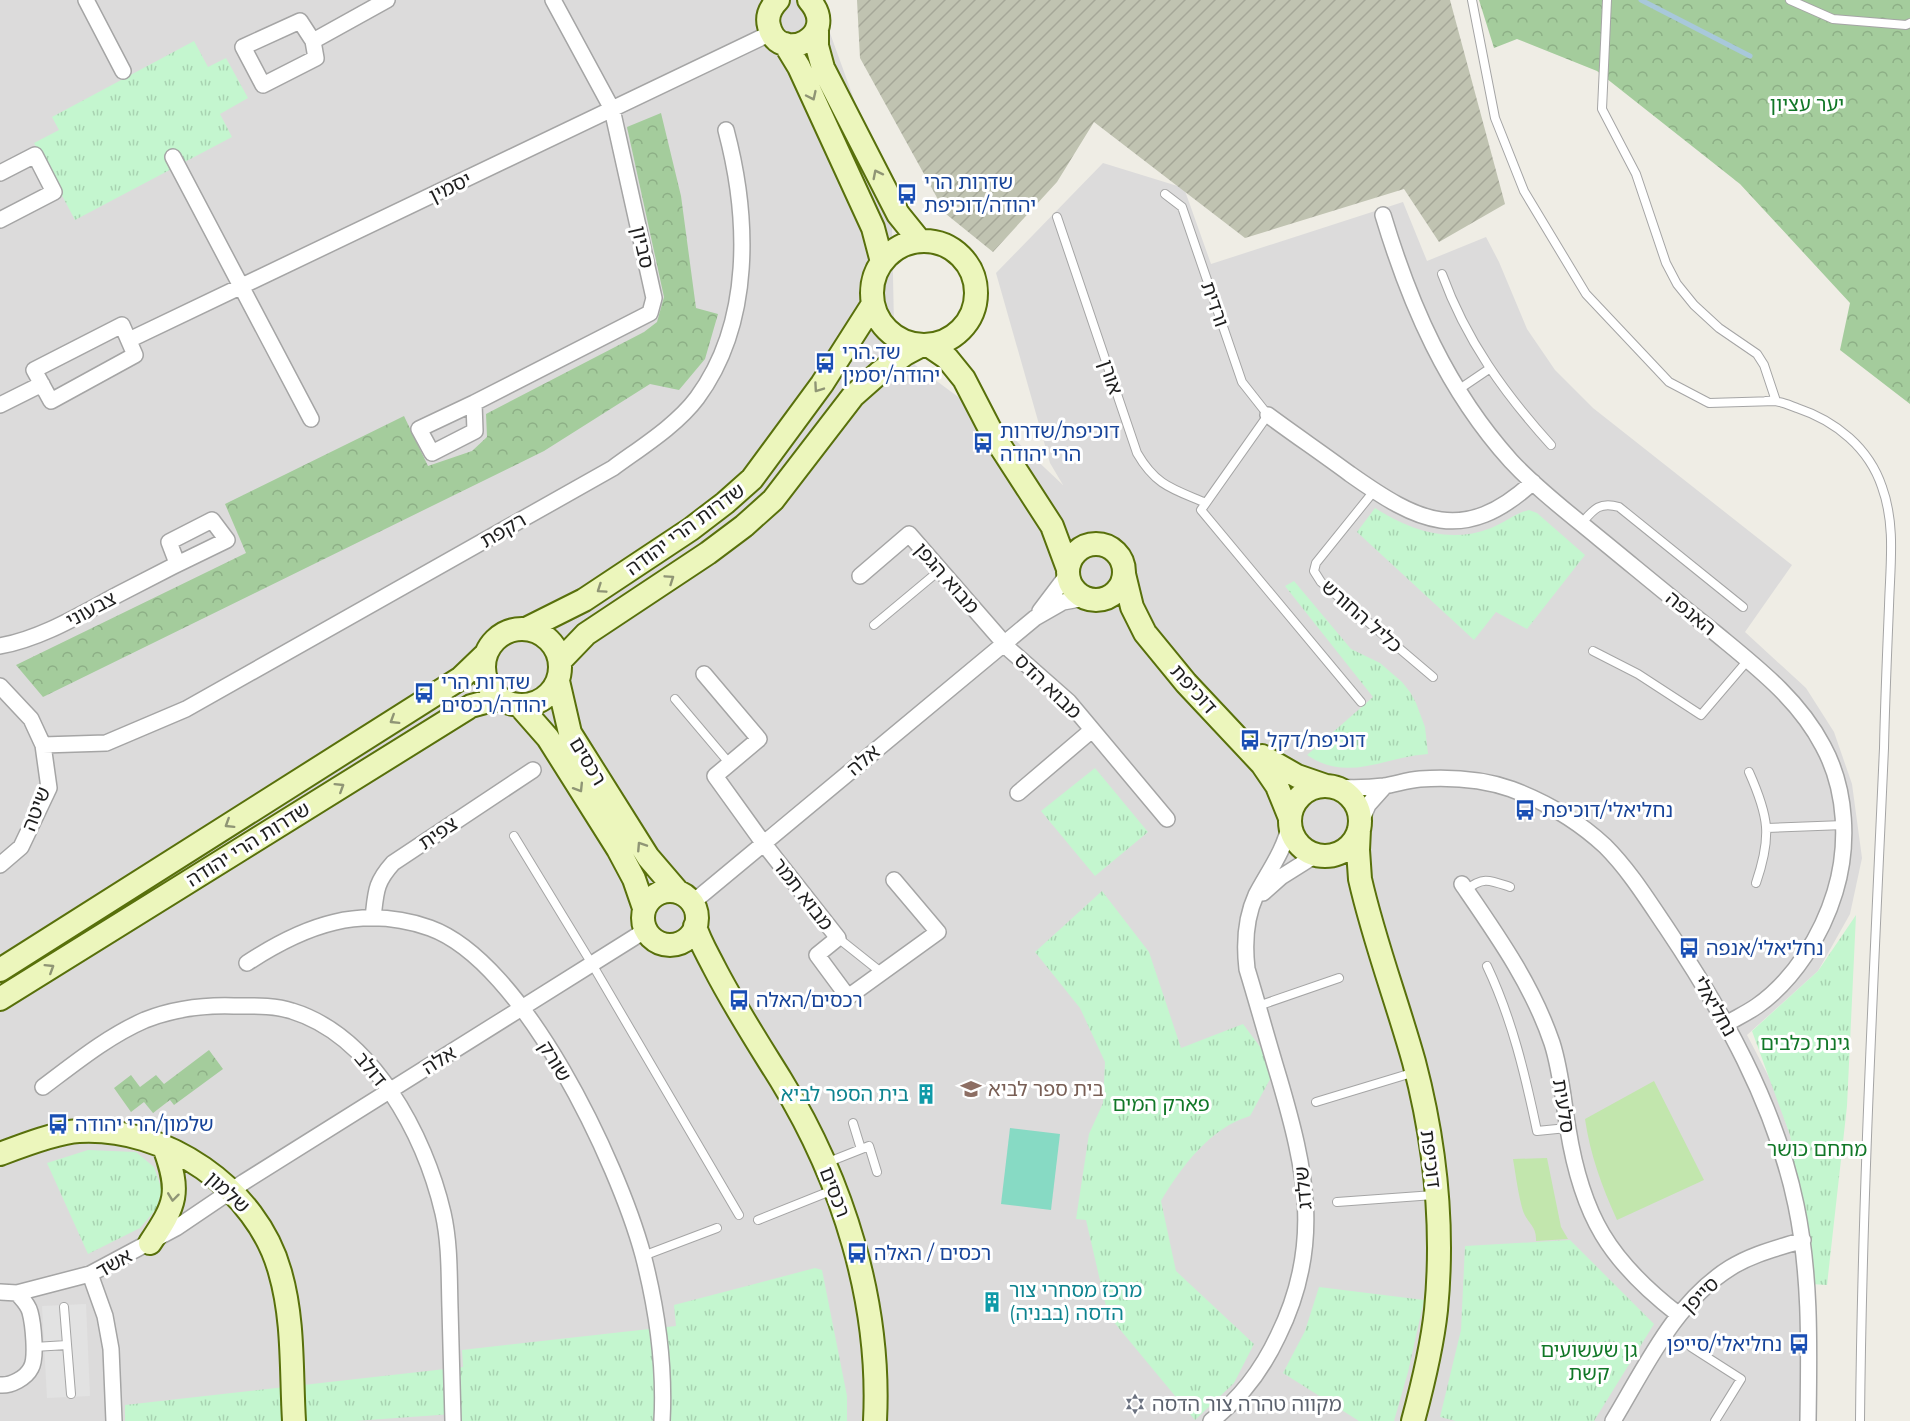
<svg xmlns="http://www.w3.org/2000/svg" width="1910" height="1421" font-family="Montserrat,'Noto Sans Hebrew',sans-serif">
  <style>
    .residential { fill: #dcdbdb }
    .construction { fill: url(#construction-furrows) }
    .grass { fill: #c2e6ad }
    .forest { fill: url(#forest-crowns) }
    .park { fill: url(#park-tufts) }
    .pitch { fill: #87dac4 }
    .parking { fill: #e2e2e2 }
    .lines { fill: none; stroke-linecap: round; stroke-linejoin: round }
    .stream { stroke: #a8c8da; stroke-width: 5 }
    .lane-casing { stroke: #a5a5a5; stroke-width: 10 }
    .street-casing { stroke: #a5a5a5; stroke-width: 18 }
    .secondary-casing { stroke: #58700b; stroke-width: 26 }
    .lane { stroke: #fff; stroke-width: 8 }
    .street { stroke: #fff; stroke-width: 15 }
    .secondary { stroke: #ecf6bc; stroke-width: 22 }
    .oneway { stroke: #8f9575 }
    .labels { text-anchor: middle; stroke-width: 6; stroke-linejoin: round; paint-order: stroke }
    .park-label { font-size: 20px; fill: #117727; stroke: #fff }
    .transit-label { font-size: 20px; fill: #164399; stroke: #fff; text-anchor: start }
    .street-label { font-size: 20px; fill: #1e1e1e; stroke: #fff }
    .education-label { font-size: 20px; fill: #785e54; stroke: #fff; text-anchor: start }
    .culture-label { font-size: 20px; fill: #0d838f; stroke: #fff; text-anchor: end }
    .worship-label { font-size: 20px; fill: #5b616d; stroke: #fff; text-anchor: start }
  </style>
  <defs>
    <pattern id="construction-furrows" width="10" height="10" patternUnits="userSpaceOnUse" patternTransform="scale(1.5)"><rect width="10" height="10" fill="#c0c3b1"/><path d="M-1 1l2-2M0 10L10 0M9 11l2-2" fill="none" stroke="#a5a798"/></pattern>
    <pattern id="forest-crowns" width="20" height="18" patternUnits="userSpaceOnUse" patternTransform="scale(1.5)"><rect width="20" height="18" fill="#a4cc9c"/><path d="M2 6a3 3 0 1 1 6 0M12 15a3 3 0 1 1 6 0" fill="none" stroke="#8daf86"/></pattern>
    <pattern id="park-tufts" width="24" height="20" patternUnits="userSpaceOnUse" patternTransform="scale(1.5)"><rect width="24" height="20" fill="#c4f6cf"/><path d="M3 7l-1-3M5 7V3M7 7l1-3M15 17l-1-3M17 17v-4M19 17l1-3" fill="none" stroke="#a8d2b1"/></pattern>
  </defs>
  <rect width="100%" height="100%" fill="#efede5"/>
  <path class="residential" d="M0 0H818L872 149 892 227 894 325 915 365 1011 436 1063 485 1050 463 996 273 1103 163 1184 188 1211 264 1403 202 1427 261 1486 237 1499 262 1527 329 1555 370 1593 408 1792 565 1745 632 1806 688 1834 732 1852 784 1862 858 1850 914 1818 971 1747 1035 1773 1085 1790 1135 1807 1220 1817 1421H0Z"/>
  <path class="construction" d="M857 0H1450L1505 204 1439 242 1404 189 1245 238 1094 122 1057 182 993 252 946 214 860 58Z"/>
  <path class="grass" d="M1654 1081 1704 1180 1617 1220C1602 1187 1590 1154 1585 1119Z
    M1547 1158 1561 1227 1568 1239 1536 1241C1537 1226 1527 1223 1523 1211 1518 1194 1516 1176 1513 1159Z"/>
  <path class="forest" d="M1479 0H1910V404L1840 350 1850 303 1740 184 1597 71 1517 39 1494 48Z
    M661 113 681 196 696 308 718 314 705 359 679 390 650 384 544 451 43 697 16 665 246 553 225 504 404 416 428 466 472 451 487 437 486 414 644 332 657 322 664 297 627 127Z
    M209 1050 223 1069 174 1105 170 1100 153 1113 144 1102 131 1112 114 1088 131 1075 140 1087 156 1075 164 1084Z"/>
  <path class="park" d="M194 41 208 67 226 58 248 98 220 114 232 137 75 220 34 143 59 130 52 117Z
    M1375 508C1411 531 1450 544 1491 528 1504 523 1516 513 1529 510L1537 513 1585 555 1527 629 1496 612 1474 640 1357 532Z
    M1294 581 1351 649 1380 663 1402 682 1410 692 1416 703 1425 727 1428 754C1384 757 1348 783 1307 755L1373 697 1285 586Z
    M1095 768 1148 832 1095 876 1041 811Z
    M1102 891 1149 952 1181 1048 1243 1024 1276 1068 1250 1116C1211 1127 1181 1167 1161 1201L1176 1271 1254 1344 1234 1383 1195 1420 1108 1315 1086 1220 1076 1219 1089 1134 1103 1103 1105 1062 1080 1008 1035 952Z
    M1856 915 1847 1106 1827 1285 1811 1284 1790 1135 1752 1031 1818 971Z
    M88 1150 136 1152 154 1167 162 1190 156 1209 140 1228 88 1254 47 1163Z
    M1570 1240 1654 1324 1594 1421H1456L1440 1417 1461 1330 1465 1246Z
    M815 1268 822 1270 847 1396V1421H458L453 1414 354 1421H125V1405L463 1367 462 1350 676 1326 674 1305Z
    M1319 1287 1424 1300 1408 1372 1394 1421H1359L1283 1373 1305 1331Z"/>
  <path class="pitch" d="M1010 1128 1060 1134 1051 1210 1001 1204Z"/>
  <path class="parking" d="M86 1304 90 1396 47 1398 42 1306Z"/>
  <g class="lines">
    <path class="stream" d="M1641 0 1750 56"/>
    <g class="lane-casing">
      <path id="lane" d="M1472 0 1495 118 1524 191 1586 294 1669 382 1709 403 1776 401 1764 365 1757 354 1719 328 1694 305 1677 284 1666 263 1636 174 1602 109 1607 0
        M1790 0 1833 19 1906 25 1910 23
        M1165 194 1182 207 1242 382 1268 415 1201 510 1361 702
        M1057 217 1137 453C1156 486 1173 489 1206 503
        M1442 274C1466 340 1504 393 1551 445
        M1458 390 1489 369
        M1766 401C1777 400 1787 404 1797 408 1836 421 1869 448 1882 487 1896 525 1890 567 1889 606 1887 654 1885 701 1884 748 1874 972 1862 1197 1860 1421
        M1374 491 1316 563 1314 571 1321 582 1433 677
        M1581 524C1593 510 1599 501 1619 507L1743 607
        M874 625 940 570
        M1593 651 1638 674 1701 715 1748 660
        M675 699 730 764
        M1749 772C1769 817 1772 836 1756 883
        M1767 828 1844 825
        M514 836 592 964 739 1215
        M1466 890C1483 876 1490 880 1510 887
        M838 938 882 973
        M1487 966C1512 1019 1525 1074 1537 1131L1567 1128
        M1258 1006 1339 978
        M1316 1102 1415 1072
        M853 1123 861 1149
        M826 1163 869 1146 877 1172
        M1337 1202 1434 1195
        M758 1220 833 1190
        M643 1256 717 1228
        M64 1307 71 1394
        M34 1347 67 1345
        M1691 1347 1741 1379 1715 1421"/>
    </g>
    <g class="street-casing">
      <path id="street" d="M86 0 123 71
        M300 21 313 41 316 58 263 85 243 47Z
        M313 41 387 0
        M173 157 311 419
        M0 173 35 155 54 192 0 220
        M1383 215C1410 305 1447 390 1511 461 1538 490 1570 514 1600 539 1638 570 1675 601 1713 631 1754 665 1798 698 1823 746 1847 790 1849 846 1835 892 1822 935 1794 980 1757 1006 1747 1013 1736 1018 1726 1024
        M122 325 135 355 51 401 34 370Z
        M129 340 771 33
        M474 403 475 431 432 453 419 429 474 403 650 313 654 298 612 109 553 0
        M0 405 42 384
        M1268 415C1295 435 1323 454 1350 474 1418 522 1463 546 1533 482
        M860 576 909 534 1010 650 1069 702 1167 819
        M1040 611 1068 574
        M0 646C43 638 81 614 119 594 155 575 191 557 227 540L212 520 169 542 177 563
        M704 674 759 739 715 776 764 844 838 938 817 955 848 997 938 932 894 880
        M0 686 31 719 43 745 49 788 21 847 0 865
        M43 745 106 743 186 709 613 468C640 448 676 426 697 398 753 322 749 217 726 130
        M1333 787C1350 788 1367 788 1384 786 1396 784 1408 780 1420 779 1450 777 1482 779 1511 789 1546 802 1578 821 1605 846 1629 870 1647 899 1666 927 1723 1012 1775 1104 1796 1205 1811 1277 1809 1348 1808 1421
        M1018 793 1092 730
        M1360 824 1368 805 1385 786
        M1462 884C1497 935 1532 984 1552 1043 1561 1071 1563 1100 1568 1129 1582 1216 1609 1261 1679 1315
        M1263 893 1281 877 1316 855
        M692 903 1035 618 1063 602 1085 598
        M373 918C376 892 375 883 393 863L533 770
        M247 963C305 925 361 904 430 928 524 962 618 1163 643 1255 657 1309 665 1365 662 1421
        M43 1087C75 1063 108 1036 145 1020 173 1009 204 1005 234 1006 253 1006 274 1005 292 1011 373 1036 425 1136 443 1213 450 1244 449 1276 450 1308 451 1346 452 1383 453 1421
        M0 1292 17 1293C22 1299 28 1304 30 1312 33 1323 37 1358 31 1368 26 1378 11 1386 0 1385
        M17 1293 90 1274
        M114 1421 111 1349 105 1316 90 1274 176 1228 244 1182 646 930
        M1211 1421C1240 1399 1263 1368 1278 1336 1323 1245 1306 1170 1279 1078 1268 1042 1258 1005 1247 969 1244 943 1245 919 1256 895 1268 872 1285 850 1290 823
        M1613 1421C1645 1368 1675 1302 1730 1268 1752 1254 1778 1248 1803 1240"/>
    </g>
    <g class="secondary-casing">
      <path id="secondary" d="M778 0C771 7 766 15 769 26 778 66 842 37 809 0
        M817 29V46L823 68 898 214 919 240
        M785 44 799 67 873 228 882 262
        M872 293a52 52 0 1 1 104 0a52 52 0 1 1-104 0Z
        M928 345 947 358 964 379 993 435 1052 526 1068 569
        M1068 572a28 28 0 1 1 56 0a28 28 0 1 1-56 0Z
        M1124 574 1132 607 1145 633 1186 683 1262 764 1277 786 1290 818
        M484 667a38 38 0 1 1 76 0a38 38 0 1 1-76 0Z
        M526 629 584 600 691 529 725 503 752 479 822 384 873 304
        M560 661 586 634 708 553 744 526 773 500 853 396 879 373 905 354 922 345
        M558 681 570 733 648 857 678 892
        M519 705 548 738 618 849 634 879 644 908
        M1262 756 1297 776 1326 786
        M1290 821a35 35 0 1 1 70 0a35 35 0 1 1-70 0Z
        M1359 829 1358 850 1360 879C1374 941 1397 1001 1414 1062 1435 1142 1444 1228 1436 1310 1432 1348 1423 1384 1413 1421
        M643 918a27 27 0 1 1 54 0a27 27 0 1 1-54 0Z
        M695 926C699 940 707 953 714 967 734 1006 758 1043 781 1080 843 1181 881 1302 875 1421
        M0 970 461 678 486 654
        M0 999 471 706 500 698
        M0 1154C21 1146 57 1132 79 1131 165 1126 257 1188 280 1272 294 1320 291 1371 294 1421
        M150 1243C176 1204 181 1193 164 1147"/>
    </g>
    <use href="#lane" class="lane"/>
    <use href="#street" class="street"/>
    <use href="#secondary" class="secondary"/>
  </g>
  <defs><path id="oneway-chevron" d="M-2-3.5L2.5 0L-2 3.5" fill="none" stroke-width="1.6" stroke-linecap="round" stroke-linejoin="round" transform="scale(1.5)"/></defs>
  <g class="oneway">
    <use href="#oneway-chevron" transform="translate(812 96) rotate(65)"/>
    <use href="#oneway-chevron" transform="translate(877 174) rotate(-117)"/>
    <use href="#oneway-chevron" transform="translate(818 388) rotate(125)"/>
    <use href="#oneway-chevron" transform="translate(670 579) rotate(-34)"/>
    <use href="#oneway-chevron" transform="translate(601 589) rotate(146)"/>
    <use href="#oneway-chevron" transform="translate(394 720) rotate(148)"/>
    <use href="#oneway-chevron" transform="translate(340 787) rotate(-32)"/>
    <use href="#oneway-chevron" transform="translate(579 788) rotate(58)"/>
    <use href="#oneway-chevron" transform="translate(229 824) rotate(148)"/>
    <use href="#oneway-chevron" transform="translate(641 846) rotate(-123)"/>
    <use href="#oneway-chevron" transform="translate(50 968) rotate(-32)"/>
    <use href="#oneway-chevron" transform="translate(173 1197) rotate(97)"/>
  </g>
  <defs>
    <g id="bus-bare" transform="scale(1.62)"><path d="M-5-6H5V4H4V6H2V4H-2V6H-4V4H-5ZM-3.5-4V0h7V-4ZM-3.5 1.2v1.5H-2V1.2ZM2 1.2v1.5H3.5V1.2Z" fill="#1a4fb4" stroke="#fff" stroke-width="2.5" paint-order="stroke"/></g>
    <g id="school-bare" transform="scale(1.62)"><path d="M0-5L7-2L0 1L-7-2ZM-4 1L0 2.5L4 1V4Q0 6-4 4Z" fill="#8d6e63" stroke="#fff" stroke-width="2.5" paint-order="stroke"/></g>
    <g id="building-bare" transform="scale(1.62)"><path d="M-4-6H4V6H1V3H-1V6H-4ZM-2.5-4.3h1.7v1.8h-1.7ZM.8-4.3h1.7v1.8H.8ZM-2.5-1h1.7V.8h-1.7ZM.8-1h1.7V.8H.8Z" fill="#0f9aa8" stroke="#fff" stroke-width="2.5" paint-order="stroke"/></g>
    <g id="synagogue-bare" transform="scale(1.62)"><path d="M0-6.5L5.6 3.2H-5.6ZM0 6.5L5.6-3.2H-5.6Z" fill="#6b7280" stroke="#fff" stroke-width="2.5" paint-order="stroke"/></g>
  </defs>
  <g fill-rule="evenodd">
    <use href="#bus-bare" x="907" y="194"/>
    <use href="#bus-bare" x="825" y="363"/>
    <use href="#bus-bare" x="983" y="443"/>
    <use href="#bus-bare" x="424" y="693"/>
    <use href="#bus-bare" x="1250" y="740"/>
    <use href="#bus-bare" x="1525" y="810"/>
    <use href="#bus-bare" x="1689" y="948"/>
    <use href="#bus-bare" x="739" y="1000"/>
    <use href="#school-bare" x="971" y="1089"/>
    <use href="#building-bare" x="926" y="1094"/>
    <use href="#bus-bare" x="58" y="1124"/>
    <use href="#bus-bare" x="857" y="1253"/>
    <use href="#building-bare" x="992" y="1302"/>
    <use href="#bus-bare" x="1799" y="1344"/>
    <use href="#synagogue-bare" x="1135" y="1404"/>
  </g>
  <g class="labels">
    <g class="park-label">
      <text x="1807" y="111">יער עציון</text>
      <text x="1805" y="1050">גינת כלבים</text>
      <text x="1161" y="1111">פארק המים</text>
      <text x="1817" y="1156">מתחם כושר</text>
      <text x="1589" y="1357">גן שעשועים<tspan x="1589" dy="23">קשת</tspan></text>
    </g>
    <g class="transit-label">
      <text x="924" y="189">שדרות הרי<tspan x="924" dy="23">יהודה/דוכיפת</tspan></text>
      <text x="842" y="359">שד.הרי<tspan x="842" dy="23">יהודה/יסמין</tspan></text>
      <text x="1000" y="438">דוכיפת/שדרות<tspan x="1000" dy="23">הרי יהודה</tspan></text>
      <text x="441" y="689">שדרות הרי<tspan x="441" dy="23">יהודה/רכסים</tspan></text>
      <text x="1267" y="747">דוכיפת/דקל</text>
      <text x="1542" y="817">נחליאלי/דוכיפת</text>
      <text x="1706" y="955">נחליאלי/אנפה</text>
      <text x="756" y="1007">רכסים/האלה</text>
      <text x="75" y="1131">שלמון/הרי יהודה</text>
      <text x="874" y="1260">רכסים / האלה</text>
      <text x="1782" y="1351" text-anchor="end">נחליאלי/סייפן</text>
    </g>
    <g class="street-label">
      <text transform="translate(450 187) rotate(-26)" y="7">יסמין</text>
      <text transform="translate(643 247) rotate(77)" y="7">סביון</text>
      <text transform="translate(1215 304) rotate(71)" y="7">ורדית</text>
      <text transform="translate(1111 377) rotate(71)" y="7">אורן</text>
      <text transform="translate(685 529) rotate(-36)" y="7">שדרות הרי יהודה</text>
      <text transform="translate(503 530) rotate(-30)" y="7">רקפת</text>
      <text transform="translate(947 578) rotate(49)" y="7">מבוא הגפן</text>
      <text transform="translate(91 609) rotate(-28)" y="7">צבעוני</text>
      <text transform="translate(1691 613) rotate(39)" y="7">האנפה</text>
      <text transform="translate(1362 616) rotate(41)" y="7">כליל החורש</text>
      <text transform="translate(1048 686) rotate(44)" y="7">מבוא הדס</text>
      <text transform="translate(1194 689) rotate(48)" y="7">דוכיפת</text>
      <text transform="translate(863 760) rotate(-40)" y="7">אלה</text>
      <text transform="translate(588 761) rotate(59)" y="7">רכסים</text>
      <text transform="translate(36 809) rotate(-69)" y="7">שיטה</text>
      <text transform="translate(438 833) rotate(-34)" y="7">צפית</text>
      <text transform="translate(248 844) rotate(-32)" y="7">שדרות הרי יהודה</text>
      <text transform="translate(803 894) rotate(52)" y="7">מבוא תמר</text>
      <text transform="translate(1715 1006) rotate(60)" y="7">נחליאלי</text>
      <text transform="translate(439 1060) rotate(-32)" y="7">אלה</text>
      <text transform="translate(555 1061) rotate(59)" y="7">שורק</text>
      <text transform="translate(371 1069) rotate(50)" y="7">דולב</text>
      <text transform="translate(1564 1106) rotate(81)" y="7">סלעית</text>
      <text transform="translate(1431 1159) rotate(83)" y="7">דוכיפת</text>
      <text transform="translate(1303 1188) rotate(-95)" y="7">שלדג</text>
      <text transform="translate(228 1192) rotate(42)" y="7">שלמון</text>
      <text transform="translate(835 1192) rotate(69)" y="7">רכסים</text>
      <text transform="translate(114 1263) rotate(-30)" y="7">אשד</text>
      <text transform="translate(1700 1295) rotate(-45)" y="7">סייפן</text>
    </g>
    <g class="education-label">
      <text x="988" y="1096">בית ספר לביא</text>
    </g>
    <g class="culture-label">
      <text x="909" y="1101">בית הספר לביא</text>
      <text x="1009" y="1297" text-anchor="start">מרכז מסחרי צור<tspan x="1009" dy="23">הדסה (בבניה)</tspan></text>
    </g>
    <g class="worship-label">
      <text x="1152" y="1411">מקווה טהרה צור הדסה</text>
    </g>
  </g>
</svg>
